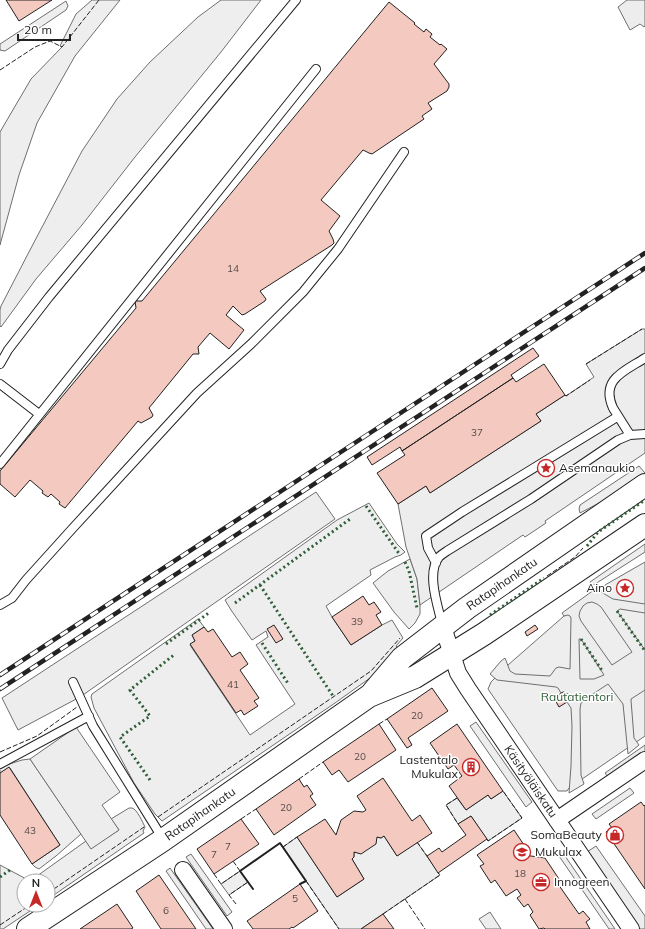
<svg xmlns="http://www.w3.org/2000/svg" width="645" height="929" font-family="Mulish,sans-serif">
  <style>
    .green { fill: #eee; stroke: #6f6f6f }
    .parking { fill: #ededed; stroke: #6f6f6f; fill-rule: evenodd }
    .building { fill: #f3c9c0; stroke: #222 }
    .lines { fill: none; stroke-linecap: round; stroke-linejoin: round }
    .lane-casing { stroke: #222; stroke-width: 10 }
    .street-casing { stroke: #222; stroke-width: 18 }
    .secondary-casing { stroke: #222; stroke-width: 24 }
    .lane { stroke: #fff; stroke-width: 8 }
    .street { stroke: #fff; stroke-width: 16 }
    .secondary { stroke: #fff; stroke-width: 22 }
    .rail-casing { stroke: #222; stroke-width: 4.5 }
    .rail { stroke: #fff; stroke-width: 3; stroke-dasharray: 9; stroke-linecap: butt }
    .hedge { stroke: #2f5e38; stroke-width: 3; stroke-dasharray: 2 3; stroke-linecap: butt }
    .fence { stroke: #222; stroke-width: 1; stroke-dasharray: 5 2; stroke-linecap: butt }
    .wall { stroke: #222; stroke-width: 2 }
    .labels { text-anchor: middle; stroke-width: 3; stroke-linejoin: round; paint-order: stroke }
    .number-label { font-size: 10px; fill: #564c4a }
    .poi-label { font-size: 12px; fill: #222; stroke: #fff; text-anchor: start }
    .street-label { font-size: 12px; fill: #222; stroke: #fff }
    .park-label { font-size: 12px; fill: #2f5e38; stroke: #fff }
  </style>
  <rect width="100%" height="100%" fill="#fff"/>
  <path class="green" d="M92 0H120L75 56 37 123 19 175 0 245V132L31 79 62 47 60 46 76 14Z
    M221 0H261L221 52 135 157 82 225 36 279 1 327 0 326V310L1 306 30 250 82 151 117 99 150 62 198 17Z
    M66 1 68 6 66 10 5 51 0 50V44Z
    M639 466 645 473C625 490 603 501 580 513L579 509 580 505Z
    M369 503 397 544 405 552 401 555 395 557 370 570 371 575 326 606 332 617 351 645 382 625 392 620 403 638 396 646 399 650 370 678 335 703 162 821 155 814 134 783 94 708 91 697 92 694 198 619 204 627 192 635 195 641 190 645 250 735 295 704 256 645 268 637 266 631 252 640 231 610 225 600 337 520Z
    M645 544V552L592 586 590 582Z
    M410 559 417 579 420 605V614L415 623 409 629 394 612 373 583 388 571Z
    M645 562V736L569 788 567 791H558L488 689 491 682 508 665 564 616 601 592 605 585Z
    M30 759 81 834 56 856 39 869 35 867 32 864 60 845 10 768 0 773V767L22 760Z
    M503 791 522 818 488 841 471 816 458 824 446 805 457 798 466 810 488 795 491 799Z
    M129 808C130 808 131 808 132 808 137 809 143 823 145 827L143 831 144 833 48 899V881H30L86 841 91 848 119 830 111 819Z
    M384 836 397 856 417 842 440 875 361 929H339L283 847 297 837 337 897 364 879 352 859 354 857V852L361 853 377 837 381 838Z
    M0 865 30 881H24V905H39L3 929H0Z
    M240 871 248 882 229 895 221 884Z"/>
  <path class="parking" d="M627 0H645V26L644 27 640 24 630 30 618 7Z
    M642 329H645V453L545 521 546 523 525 537 523 535 420 605 417 579 406 547 398 504 426 486 430 493 541 421 536 414 565 395 566 396 594 377 586 364Z
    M316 492 335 519 80 697 18 730 2 698Z
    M598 587 601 592 613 599 645 604V613L620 609 617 611 645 650V690L631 699V700L634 738 639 745 628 754 623 704 608 684 587 698 581 703 580 709 581 775 584 784 569 793 571 766 572 726 571 708 567 702 570 698 568 694 564 692 561 693 558 688 556 687 497 680 490 674 501 661 505 658 510 671 515 674 550 676 556 668 559 667 570 669 571 618 570 616 568 615 564 616 562 613ZM592 602 597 604 601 607 632 652 612 665 581 621 579 616 580 611 583 606 587 603ZM579 639H581L604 675 594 679H580Z
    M476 722 532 802 526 807 470 726Z
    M76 727 120 792 102 805 119 830 91 849 30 759Z
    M645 745V753L609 778 605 773Z
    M630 788 634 793 596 819 592 814Z
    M596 846 645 916V929H640L587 852Z
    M563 853 615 929H609L559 856Z
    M191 854 232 912 227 916 186 857Z
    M170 868 213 929H206L166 871Z
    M490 912 501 929H486L479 919Z"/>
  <path class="building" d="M6 0H52L19 21Z
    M389 2 415 23 414 24 424 32 426 29 432 34 430 37 440 45 441 44 447 49 434 64 449 84V87L447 91 428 103 432 109 422 116 424 119 372 154 369 153 363 150 321 200 340 216 329 231 333 239 334 243 332 245 260 291 266 299 265 301 245 314 242 315 233 306 226 315 244 330 229 349 210 333 198 347 199 354H193L149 408 153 415 152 417 141 423 138 421 65 508 59 504 60 502 51 494 48 497 42 493 43 491 30 480 15 497 0 484V471L136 308 135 301H142Z
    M533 348 539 356 511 375 513 378 402 451 400 447 372 465 367 457Z
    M544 364 565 395 536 414 541 421 430 493 426 486 398 504 377 473 405 455 402 451 513 378 516 382Z
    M363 596 369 605 374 602 381 612 376 615 382 625 351 645 332 617Z
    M274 625 283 639 276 643 267 629Z
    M535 625 538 629 527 636 525 632Z
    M204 627 208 632 213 629 232 657 240 652 248 664 240 670 259 698 254 701 258 706 244 715 241 710 236 713 190 644 195 641 192 635Z
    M432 688 448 711 408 738 412 745 407 748 387 719Z
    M563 692 568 694 570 698 567 702 559 707 554 698Z
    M379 724 396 750 348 782 339 770 332 775 323 762Z
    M457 724 503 791 491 799 488 795 466 810 449 786 462 776 454 765 448 769 430 743Z
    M9 767 60 845 32 864 0 815V773Z
    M383 778 412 821 420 815 432 833 397 856 384 836 381 838 377 837 376 844 361 854 354 852V857L352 859 364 879 337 897 297 837 325 819 336 835 341 820 354 811 363 812 366 810 357 796Z
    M299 779 304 787 307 785 313 794 310 796 316 805 274 835 256 809Z
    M641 802 644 806 645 805V889L606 832 612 828 609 824Z
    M471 816 487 839 438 873 427 856 439 848 442 852 466 835 458 824Z
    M241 819 259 844 214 874 197 849Z
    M514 830 526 848 521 851 524 855 545 858 561 882 558 884 579 914 583 911 590 919 586 922 590 929H545L544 928 539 929 530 915 533 912 528 904 524 907 517 898 521 895 517 889 506 896 495 880 491 883 480 866 484 864 477 855Z
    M159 875 196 929H161L136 891Z
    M300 884 318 911 293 928 292 927 289 929H253L247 921Z
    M117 904 133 928 131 929H80Z
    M383 914 394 929H361Z"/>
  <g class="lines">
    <g class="lane-casing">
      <path id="lane" d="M0 364 8 350 49 297 296 0
        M0 384 39 414
        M630 435 613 408C600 379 625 371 645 358
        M0 464 316 69
        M436 563 428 548 426 536 462 512 617 417
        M0 605 12 598 26 580 72 529 197 393 251 344 303 292 338 249 404 152
        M442 624C438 606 426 573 439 557 441 555 444 553 447 551L531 499 618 440 630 435 645 434
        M73 682 93 726 163 839
        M0 764 89 716"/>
    </g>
    <g class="street-casing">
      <g id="street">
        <path id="s1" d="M443 627 458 673 468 689 631 929"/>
        <path d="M557 820 645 760"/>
        <path d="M183 870 224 929"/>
      </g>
    </g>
    <g class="secondary-casing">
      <g id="secondary">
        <path id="s2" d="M373 692 402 658 467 608 645 485"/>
        <path id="s3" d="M28 929 163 840 369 696 415 677 484 634 645 525"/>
      </g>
    </g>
    <use href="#lane" class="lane"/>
    <use href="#street" class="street"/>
    <use href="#secondary" class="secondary"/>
    <g class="rail-casing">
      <path id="rail" d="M0 675 645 253
        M0 689 645 268"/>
    </g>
    <use href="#rail" class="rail"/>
    <path class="hedge" d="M366 506 400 555
      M587 546 598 532 645 500
      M405 562 409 571 417 608
      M260 585 333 696
      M235 603 350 519
      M617 611 645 651
      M490 615 544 578
      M581 639 603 672
      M262 643 289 685
      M166 644 210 612
      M150 780 120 737 150 716 130 690 175 654
      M0 877 10 870"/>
    <path class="fence" d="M0 70 35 47 50 41 62 47 99 0
      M586 364 642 329
      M565 395 566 396 590 380
      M547 576 575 557 583 548
      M379 724 387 719
      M0 752 37 736 77 707
      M299 779 323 762
      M457 798 446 805 458 824
      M158 817 371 671 400 638
      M241 819 256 809
      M487 839 488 841 522 818 503 791
      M417 842 427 856
      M283 847 297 837
      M214 874 221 884 240 871 233 861
      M306 881 339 929
      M48 893 144 827
      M405 899 425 929
      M236 904 229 895 248 882
      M383 914 440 875 438 873
      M0 925 30 905"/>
    <path class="wall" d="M253 889 240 871 280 843 306 881 300 884"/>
  </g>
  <defs>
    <g id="sight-ring" transform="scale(0.9)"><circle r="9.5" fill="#fff" stroke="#c62828" stroke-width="1.5"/><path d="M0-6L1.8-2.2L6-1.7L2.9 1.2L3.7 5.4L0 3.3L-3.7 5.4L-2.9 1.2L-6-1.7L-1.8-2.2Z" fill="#c62828"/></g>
    <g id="building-ring" transform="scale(0.9)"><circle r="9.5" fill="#fff" stroke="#c62828" stroke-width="1.5"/><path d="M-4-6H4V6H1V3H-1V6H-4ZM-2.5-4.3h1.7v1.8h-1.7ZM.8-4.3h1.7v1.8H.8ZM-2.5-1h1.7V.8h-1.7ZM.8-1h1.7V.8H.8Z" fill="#c62828"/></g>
    <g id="shop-ring" transform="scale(0.9)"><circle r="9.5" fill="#fff" stroke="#c62828" stroke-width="1.5"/><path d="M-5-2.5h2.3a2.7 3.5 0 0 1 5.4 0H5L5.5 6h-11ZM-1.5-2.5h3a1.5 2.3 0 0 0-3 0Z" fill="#c62828"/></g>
    <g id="school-ring" transform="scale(0.9)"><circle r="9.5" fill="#fff" stroke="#c62828" stroke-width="1.5"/><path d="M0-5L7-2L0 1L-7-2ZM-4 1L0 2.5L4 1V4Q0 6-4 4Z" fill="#c62828"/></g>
    <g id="office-ring" transform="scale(0.9)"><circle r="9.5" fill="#fff" stroke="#c62828" stroke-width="1.5"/><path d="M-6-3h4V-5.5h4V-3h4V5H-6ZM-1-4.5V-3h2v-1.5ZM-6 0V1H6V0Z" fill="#c62828"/></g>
  </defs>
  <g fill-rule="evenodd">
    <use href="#sight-ring" x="546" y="468"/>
    <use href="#sight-ring" x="625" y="588"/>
    <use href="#building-ring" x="471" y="767"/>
    <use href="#shop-ring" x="615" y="835"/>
    <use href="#school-ring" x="522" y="852"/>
    <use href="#office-ring" x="541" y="882"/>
  </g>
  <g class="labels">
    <g class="number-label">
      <text x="233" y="272">14</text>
      <text x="477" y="436">37</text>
      <text x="357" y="625">39</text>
      <text x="233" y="688">41</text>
      <text x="417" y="719">20</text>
      <text x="360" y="760">20</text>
      <text x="286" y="811">20</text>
      <text x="30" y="834">43</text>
      <text x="228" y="850">7</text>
      <text x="214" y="858">7</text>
      <text x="520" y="877">18</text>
      <text x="295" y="902">5</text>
      <text x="166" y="914">6</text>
    </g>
    <g class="poi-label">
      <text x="559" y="472">Asemanaukio</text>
      <text x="612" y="592" text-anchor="end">Aino</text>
      <text x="458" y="764" text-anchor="end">Lastentalo<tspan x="458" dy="14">Mukulax</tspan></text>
      <text x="602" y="839" text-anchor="end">SomaBeauty</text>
      <text x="535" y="856">Mukulax</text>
      <text x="554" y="886">Innogreen</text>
    </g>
    <g class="street-label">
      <text dy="4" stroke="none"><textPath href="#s2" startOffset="169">Ratapihankatu</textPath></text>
      <text dy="4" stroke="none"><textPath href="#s1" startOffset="179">Käsityöläiskatu</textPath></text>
      <text dy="4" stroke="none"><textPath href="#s3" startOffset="207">Ratapihankatu</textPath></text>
    </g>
    <g class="park-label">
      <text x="577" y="701">Rautatientori</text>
    </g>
  </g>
  <g transform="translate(36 893)"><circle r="19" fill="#ffffff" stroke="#a7a7a7"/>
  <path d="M0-3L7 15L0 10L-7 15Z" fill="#c62828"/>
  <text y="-6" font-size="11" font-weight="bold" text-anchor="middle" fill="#222222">N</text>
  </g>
  <path d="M18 34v6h52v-6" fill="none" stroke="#222222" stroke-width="2"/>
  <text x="24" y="34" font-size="12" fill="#222222" stroke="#ffffff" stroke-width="3" paint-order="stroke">20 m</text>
</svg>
